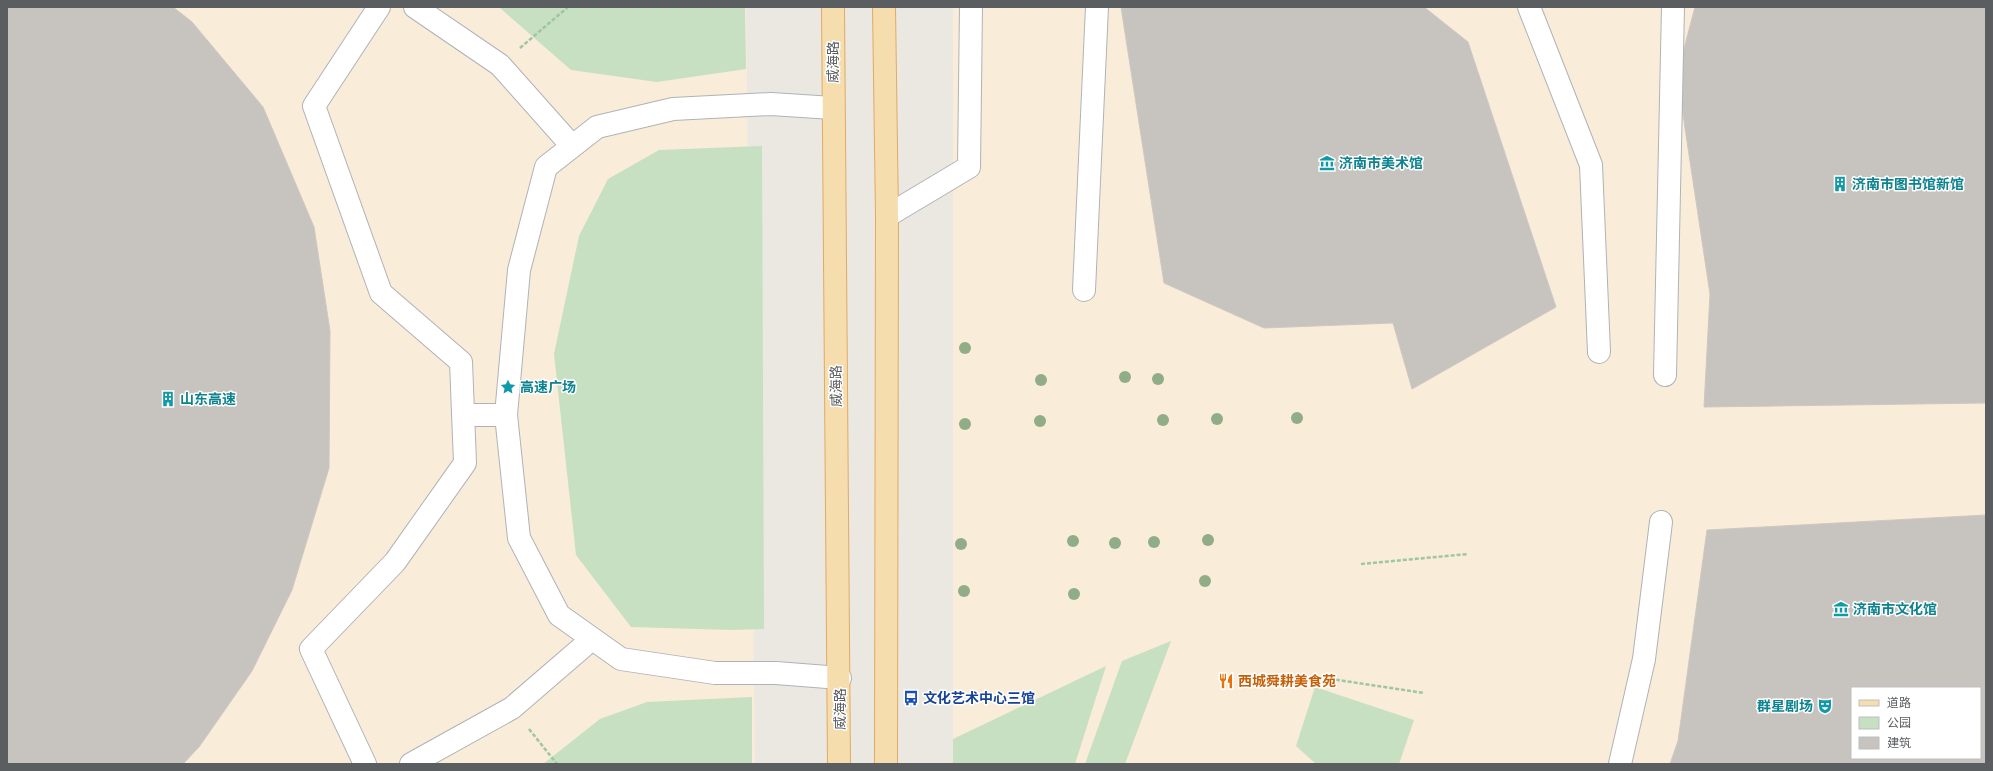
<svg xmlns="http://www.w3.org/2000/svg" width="1993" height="771" font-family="Karla,'Noto Sans SC',sans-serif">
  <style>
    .commercial { fill: #f9ecd9; fill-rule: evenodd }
    .green { fill: #c6e0c1 }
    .building { fill: #c7c3be; stroke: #cfc8c1; fill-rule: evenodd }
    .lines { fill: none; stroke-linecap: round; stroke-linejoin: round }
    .minor-casing { stroke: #afb3b6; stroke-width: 24 }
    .major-casing { stroke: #e1a965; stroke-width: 24 }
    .path { stroke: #9ec6a2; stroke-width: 2.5; stroke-dasharray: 4 2; stroke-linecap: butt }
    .minor { stroke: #fff; stroke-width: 22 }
    .major { stroke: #f5ddad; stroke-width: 22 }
    .tree { fill: #90ad87 }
    .labels { text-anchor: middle; stroke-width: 3; stroke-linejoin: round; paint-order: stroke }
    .street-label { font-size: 14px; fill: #5a5e61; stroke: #fff }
    .culture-label { font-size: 14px; font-weight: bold; fill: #0d838f; stroke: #fff; text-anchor: start }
    .food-label { font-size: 14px; font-weight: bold; fill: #c56008; stroke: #fff; text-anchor: start }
    .transit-label { font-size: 14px; font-weight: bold; fill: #164399; stroke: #fff; text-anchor: start }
  </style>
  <rect width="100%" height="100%" fill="#ebe8e2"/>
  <path class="commercial" d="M7 7H746L755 764H7Z
    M953 7H1986V764H953ZM1852 688H1980V758H1852Z"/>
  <path class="green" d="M499 7H745L746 69 657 82 571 70Z
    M762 146 764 629 731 630 631 627 576 555 554 354 579 236 608 179 659 150Z
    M1171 641 1125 764H1085L1122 661Z
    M1106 666 1075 764H953V739Z
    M1315 687 1414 720 1399 764H1316L1296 746Z
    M752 697V764H543L600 719 647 702Z"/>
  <path class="building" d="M7 7H173L192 22 263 107 314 227 330 331 329 468 292 590 252 671 199 747 183 764H7Z
    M1121 7H1424L1468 42 1556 307 1412 389 1393 323 1264 328 1164 283Z
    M1695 7H1986V403L1704 407 1710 294 1677 75Z
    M1986 515V764H1670L1678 741 1707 530ZM1852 688H1980V758H1852Z"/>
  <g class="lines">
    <g class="minor-casing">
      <path id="minor" d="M415 7 500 65 572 146
        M1529 7 1591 165 1599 352
        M833 108 771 104 673 109 597 127 546 167 519 270 506 415 519 538 559 615 621 659 715 673H776L840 678
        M887 216 969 167 971 7
        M1084 290 1097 7
        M1665 375 1673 7
        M463 415H506
        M365 764 311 649 395 562 465 463 461 362 381 293 314 106 379 7
        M411 764 512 708 592 639
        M1620 764 1644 659 1661 522"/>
    </g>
    <g class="major-casing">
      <path id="major" d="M833 7 839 764
        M884 7 887 216 886 764"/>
    </g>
    <path class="path" d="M520 48 568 7
      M1361 564 1468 554
      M1318 677 1424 693
      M529 729 557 764"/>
    <use href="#minor" class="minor"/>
    <use href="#major" class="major"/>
  </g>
  <g class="tree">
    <circle cx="965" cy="348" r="6"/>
    <circle cx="1125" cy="377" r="6"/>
    <circle cx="1158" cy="379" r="6"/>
    <circle cx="1041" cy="380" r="6"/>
    <circle cx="1297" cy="418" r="6"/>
    <circle cx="1217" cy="419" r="6"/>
    <circle cx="1163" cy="420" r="6"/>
    <circle cx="1040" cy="421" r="6"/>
    <circle cx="965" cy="424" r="6"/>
    <circle cx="1208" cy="540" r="6"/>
    <circle cx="1073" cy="541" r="6"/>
    <circle cx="1154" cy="542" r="6"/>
    <circle cx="1115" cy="543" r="6"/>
    <circle cx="961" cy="544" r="6"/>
    <circle cx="1205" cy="581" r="6"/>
    <circle cx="964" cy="591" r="6"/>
    <circle cx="1074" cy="594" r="6"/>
  </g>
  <defs>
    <g id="museum-bare" transform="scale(1.2)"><path d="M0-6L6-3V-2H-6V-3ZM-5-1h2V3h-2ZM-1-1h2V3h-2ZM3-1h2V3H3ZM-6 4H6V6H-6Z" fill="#0f9aa8" stroke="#fff" stroke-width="2.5" paint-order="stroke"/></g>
    <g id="building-bare" transform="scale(1.2)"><path d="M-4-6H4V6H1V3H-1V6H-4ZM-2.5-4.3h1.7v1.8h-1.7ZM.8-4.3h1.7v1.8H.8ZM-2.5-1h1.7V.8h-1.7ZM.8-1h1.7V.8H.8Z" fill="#0f9aa8" stroke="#fff" stroke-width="2.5" paint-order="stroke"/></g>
    <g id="sight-bare" transform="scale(1.2)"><path d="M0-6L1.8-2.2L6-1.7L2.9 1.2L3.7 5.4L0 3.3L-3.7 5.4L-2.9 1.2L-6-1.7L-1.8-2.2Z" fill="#0f9aa8" stroke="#fff" stroke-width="2.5" paint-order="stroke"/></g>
    <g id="restaurant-bare" transform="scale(1.2)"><path d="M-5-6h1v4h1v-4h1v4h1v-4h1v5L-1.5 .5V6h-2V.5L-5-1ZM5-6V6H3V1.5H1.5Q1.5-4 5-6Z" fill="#e8710a" stroke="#fff" stroke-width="2.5" paint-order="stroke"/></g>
    <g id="bus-bare" transform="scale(1.2)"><path d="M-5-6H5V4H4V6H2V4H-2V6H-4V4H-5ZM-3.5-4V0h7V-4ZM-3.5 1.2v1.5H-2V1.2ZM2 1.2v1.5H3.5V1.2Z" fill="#1a4fb4" stroke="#fff" stroke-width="2.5" paint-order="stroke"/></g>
    <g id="theatre-bare" transform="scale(1.2)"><path d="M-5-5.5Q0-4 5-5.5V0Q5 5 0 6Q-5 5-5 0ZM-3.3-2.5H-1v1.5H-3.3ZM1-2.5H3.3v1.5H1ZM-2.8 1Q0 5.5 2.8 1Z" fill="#0f9aa8" stroke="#fff" stroke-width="2.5" paint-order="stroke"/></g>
  </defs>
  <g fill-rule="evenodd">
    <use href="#museum-bare" x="1327" y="163"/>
    <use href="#building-bare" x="1840" y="184"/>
    <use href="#sight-bare" x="508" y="387"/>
    <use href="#building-bare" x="168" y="399"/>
    <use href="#museum-bare" x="1841" y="609"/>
    <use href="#restaurant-bare" x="1226" y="681"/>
    <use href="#bus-bare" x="911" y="698"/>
    <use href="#theatre-bare" x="1825" y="706"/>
  </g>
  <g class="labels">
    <g class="street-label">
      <text transform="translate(833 62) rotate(-90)" y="5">威海路</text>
      <text transform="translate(836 386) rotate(-91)" y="5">威海路</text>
      <text transform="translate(840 709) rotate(-90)" y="5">威海路</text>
    </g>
    <g class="culture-label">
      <text x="1339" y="168">济南市美术馆</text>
      <text x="1852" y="189">济南市图书馆新馆</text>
      <text x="520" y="392">高速广场</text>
      <text x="180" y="404">山东高速</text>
      <text x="1853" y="614">济南市文化馆</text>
      <text x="1813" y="711" text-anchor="end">群星剧场</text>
    </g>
    <g class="food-label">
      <text x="1238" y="686">西城舜耕美食苑</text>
    </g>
    <g class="transit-label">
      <text x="923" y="703">文化艺术中心三馆</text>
    </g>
  </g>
  <rect width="1993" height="771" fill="none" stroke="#5a5e61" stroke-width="16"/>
  <rect x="1851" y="687" width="130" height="72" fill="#ffffff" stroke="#bdbfc0"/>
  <rect x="1859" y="700" width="20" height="6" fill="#f5ddad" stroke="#bdbfc0"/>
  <text x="1887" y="707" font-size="12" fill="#5a5e61">道路</text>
  <rect x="1859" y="717" width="20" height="12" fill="#c6e0c1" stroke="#bdbfc0"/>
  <text x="1887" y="727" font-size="12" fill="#5a5e61">公园</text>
  <rect x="1859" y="737" width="20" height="12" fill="#c7c3be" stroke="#bdbfc0"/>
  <text x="1887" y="747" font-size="12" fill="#5a5e61">建筑</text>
</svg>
